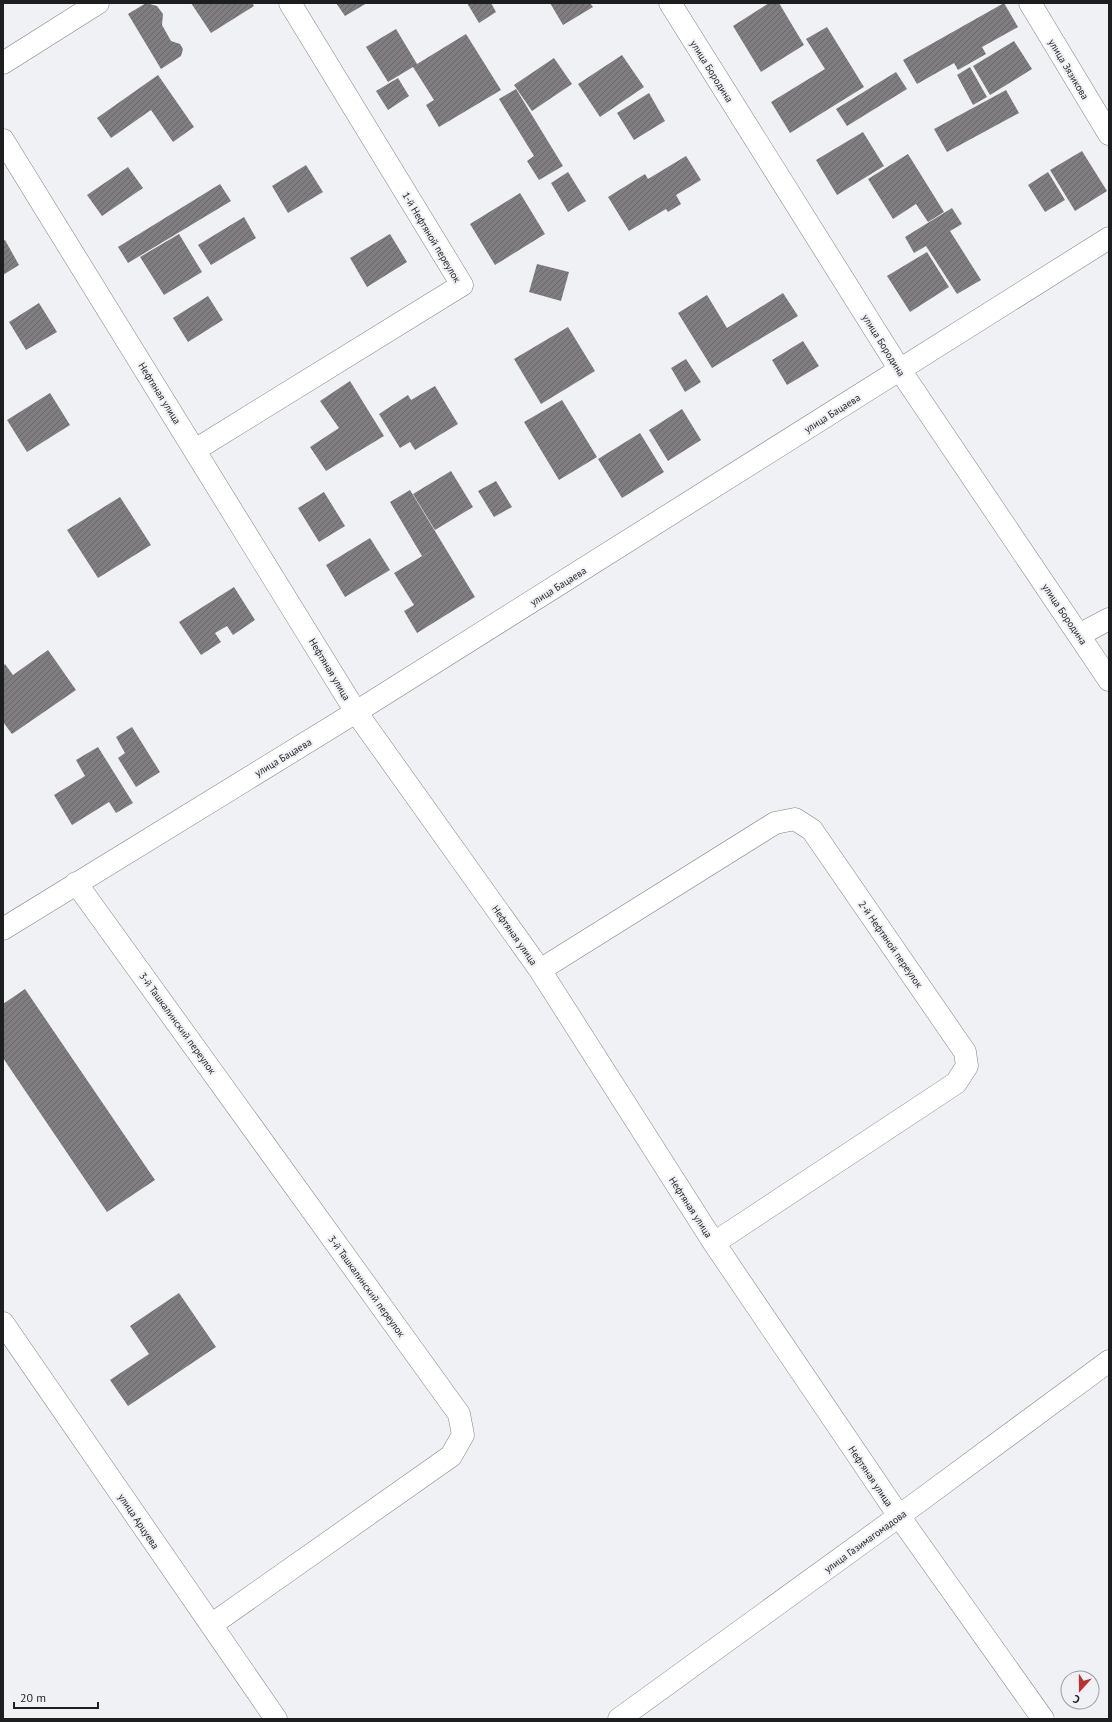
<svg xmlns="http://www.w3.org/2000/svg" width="1112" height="1722" font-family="'PT Sans',sans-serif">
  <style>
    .building { fill: url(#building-hatch) }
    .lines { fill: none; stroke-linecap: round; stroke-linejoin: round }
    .minor-casing { stroke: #828387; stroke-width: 23 }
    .minor { stroke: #fff; stroke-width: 22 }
    .labels { text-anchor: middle; stroke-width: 4; stroke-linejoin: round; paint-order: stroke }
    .street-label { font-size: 10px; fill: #1d1e20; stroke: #eff1f5 }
  </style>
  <defs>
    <pattern id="building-hatch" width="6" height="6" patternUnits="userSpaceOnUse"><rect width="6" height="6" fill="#807d80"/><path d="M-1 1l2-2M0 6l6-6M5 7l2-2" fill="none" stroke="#686668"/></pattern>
  </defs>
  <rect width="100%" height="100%" fill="#eff1f5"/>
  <path class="building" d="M146 3 157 6 163 14 162 25 171 41 180 44 183 49 181 56 161 69 128 14Z
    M191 3H252L254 6 211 33Z
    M336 3H367L345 16Z
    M467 3H491L496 12 479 23Z
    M550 3H590L593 7 563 25Z
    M769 3H779L804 45 761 72 733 26Z
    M1004 3 1018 27 982 47 986 54 958 70 954 63 917 84 903 60Z
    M827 27 864 87 790 133 771 102 825 69 806 39Z
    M396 29 417 64 466 34 501 90 439 127 426 105 434 100 413 67 388 82 366 47Z
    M1014 41 1032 69 990 95 973 66Z
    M622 55 644 87 600 117 578 84Z
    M554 58 572 84 532 111 514 85Z
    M970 67 987 97 973 105 957 75Z
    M896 72 907 89 847 126 836 109Z
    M158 75 194 127 173 142 151 110 111 138 97 118Z
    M398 78 409 96 388 110 376 91Z
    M516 89 563 166 539 180 527 161 534 156 499 99Z
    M1006 90 1019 113 947 152 934 129Z
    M649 93 665 121 634 140 617 113Z
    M863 132 884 166 837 195 816 160Z
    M1082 151 1107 191 1075 211 1050 170Z
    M908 154 944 212 928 222 916 204 893 219 868 179Z
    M686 156 701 180 676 195 681 204 668 212 666 209 629 231 608 197 645 174 648 179Z
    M306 165 323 192 288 213 272 186Z
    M128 167 143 188 102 216 87 195Z
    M568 172 586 201 568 212 551 183Z
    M1048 172 1065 200 1045 212 1028 185Z
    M220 184 231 201 128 263 118 247Z
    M520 193 545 234 495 265 470 224Z
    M952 208 962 224 950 231 981 280 957 294 926 246 914 253 905 237Z
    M244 217 256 238 211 265 198 245Z
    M179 234 202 272 164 295 140 257Z
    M390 234 407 262 367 287 350 258Z
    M5 240 19 265 3 275V241Z
    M927 252 949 287 910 312 887 276Z
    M537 264 569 272 561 301 529 292Z
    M783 293 798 316 712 368 678 313 707 295 727 328Z
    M208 296 223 320 188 342 173 318Z
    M39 303 57 332 26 350 9 322Z
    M568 327 595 371 541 404 514 359Z
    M803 341 819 366 787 385 772 360Z
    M686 359 701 382 685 392 671 368Z
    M350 381 384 436 326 471 310 447 339 428 320 401Z
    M435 386 458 424 415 450 410 442 400 448 379 414 408 395 411 400Z
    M50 393 70 425 27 452 7 420Z
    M562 400 597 457 559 480 524 422Z
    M682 409 701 440 668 461 649 430Z
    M640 433 664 472 622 498 598 459Z
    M451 471 473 507 435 530 413 494Z
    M496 481 512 507 494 517 478 491Z
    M410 490 475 597 417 633 404 611 414 605 394 573 439 546 422 556 390 502Z
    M324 492 345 526 319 542 298 508Z
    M120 497 151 545 98 578 67 530Z
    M370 538 390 570 345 597 326 565Z
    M234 587 255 620 233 635 227 626 215 633 221 642 201 655 179 622Z
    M48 650 76 690 12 734 3 722V666L5 664 13 675Z
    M132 727 160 772 136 787 118 758 125 753 116 737Z
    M98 747 133 803 116 813 109 802 72 825 54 795 85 776 76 760Z
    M25 989 155 1180 107 1212 3 1058V1004Z
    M179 1293 216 1347 128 1406 110 1380 149 1354 130 1326Z"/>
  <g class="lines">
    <g class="minor-casing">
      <path id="minor" d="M670 3 900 370 1109 680
        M1030 3 1109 134
        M3 63 98 3
        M3 140 356 712 540 970 714 1243 899 1516 1043 1719
        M195 450 462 285 290 3
        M1079 635 1109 619
        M76 883 459 1414 463 1435 451 1456 211 1625
        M3 929 356 712 1109 238
        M540 970 775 823 795 819 812 830 965 1052 967 1066 956 1083 714 1243
        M3 1323 276 1719
        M619 1719 899 1516 1109 1361"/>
    </g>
    <use href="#minor" class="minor"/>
  </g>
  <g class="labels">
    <g class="street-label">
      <text transform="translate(1069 69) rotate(59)" y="4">улица Зязикова</text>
      <text transform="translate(712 71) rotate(58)" y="4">улица Бородина</text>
      <text transform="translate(432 237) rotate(59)" y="4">1-й Нефтяной переулок</text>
      <text transform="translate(884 345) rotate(58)" y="4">улица Бородина</text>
      <text transform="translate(160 393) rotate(58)" y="4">Нефтяная улица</text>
      <text transform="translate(832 413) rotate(-32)" y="4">улица Бацаева</text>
      <text transform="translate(558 586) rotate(-32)" y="4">улица Бацаева</text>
      <text transform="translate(1065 614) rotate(56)" y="4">улица Бородина</text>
      <text transform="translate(330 669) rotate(59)" y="4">Нефтяная улица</text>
      <text transform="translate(283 757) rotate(-31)" y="4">улица Бацаева</text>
      <text transform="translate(515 935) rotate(55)" y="4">Нефтяная улица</text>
      <text transform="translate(891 944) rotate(55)" y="4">2-й Нефтяной переулок</text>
      <text transform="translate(178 1023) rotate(54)" y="4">3-й Ташкалинский переулок</text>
      <text transform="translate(691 1207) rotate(57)" y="4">Нефтяная улица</text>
      <text transform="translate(367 1286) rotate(54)" y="4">3-й Ташкалинский переулок</text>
      <text transform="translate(871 1476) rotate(56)" y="4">Нефтяная улица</text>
      <text transform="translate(139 1521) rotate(56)" y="4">улица Арцуева</text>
      <text transform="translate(865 1541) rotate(-36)" y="4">улица Газимагомадова</text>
    </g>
  </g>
  <rect width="1112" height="1722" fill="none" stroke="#1d1e20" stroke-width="8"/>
  <g transform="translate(1080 1690) rotate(201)"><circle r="19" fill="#eff1f5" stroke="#9b9da0"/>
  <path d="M0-3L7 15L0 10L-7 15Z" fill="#be2f2d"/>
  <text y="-6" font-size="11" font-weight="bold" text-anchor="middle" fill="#1d1e20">С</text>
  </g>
  <path d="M14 1702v6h84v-6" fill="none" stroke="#1d1e20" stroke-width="2"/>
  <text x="20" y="1702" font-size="12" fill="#1d1e20" stroke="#eff1f5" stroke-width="3" paint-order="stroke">20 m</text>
</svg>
